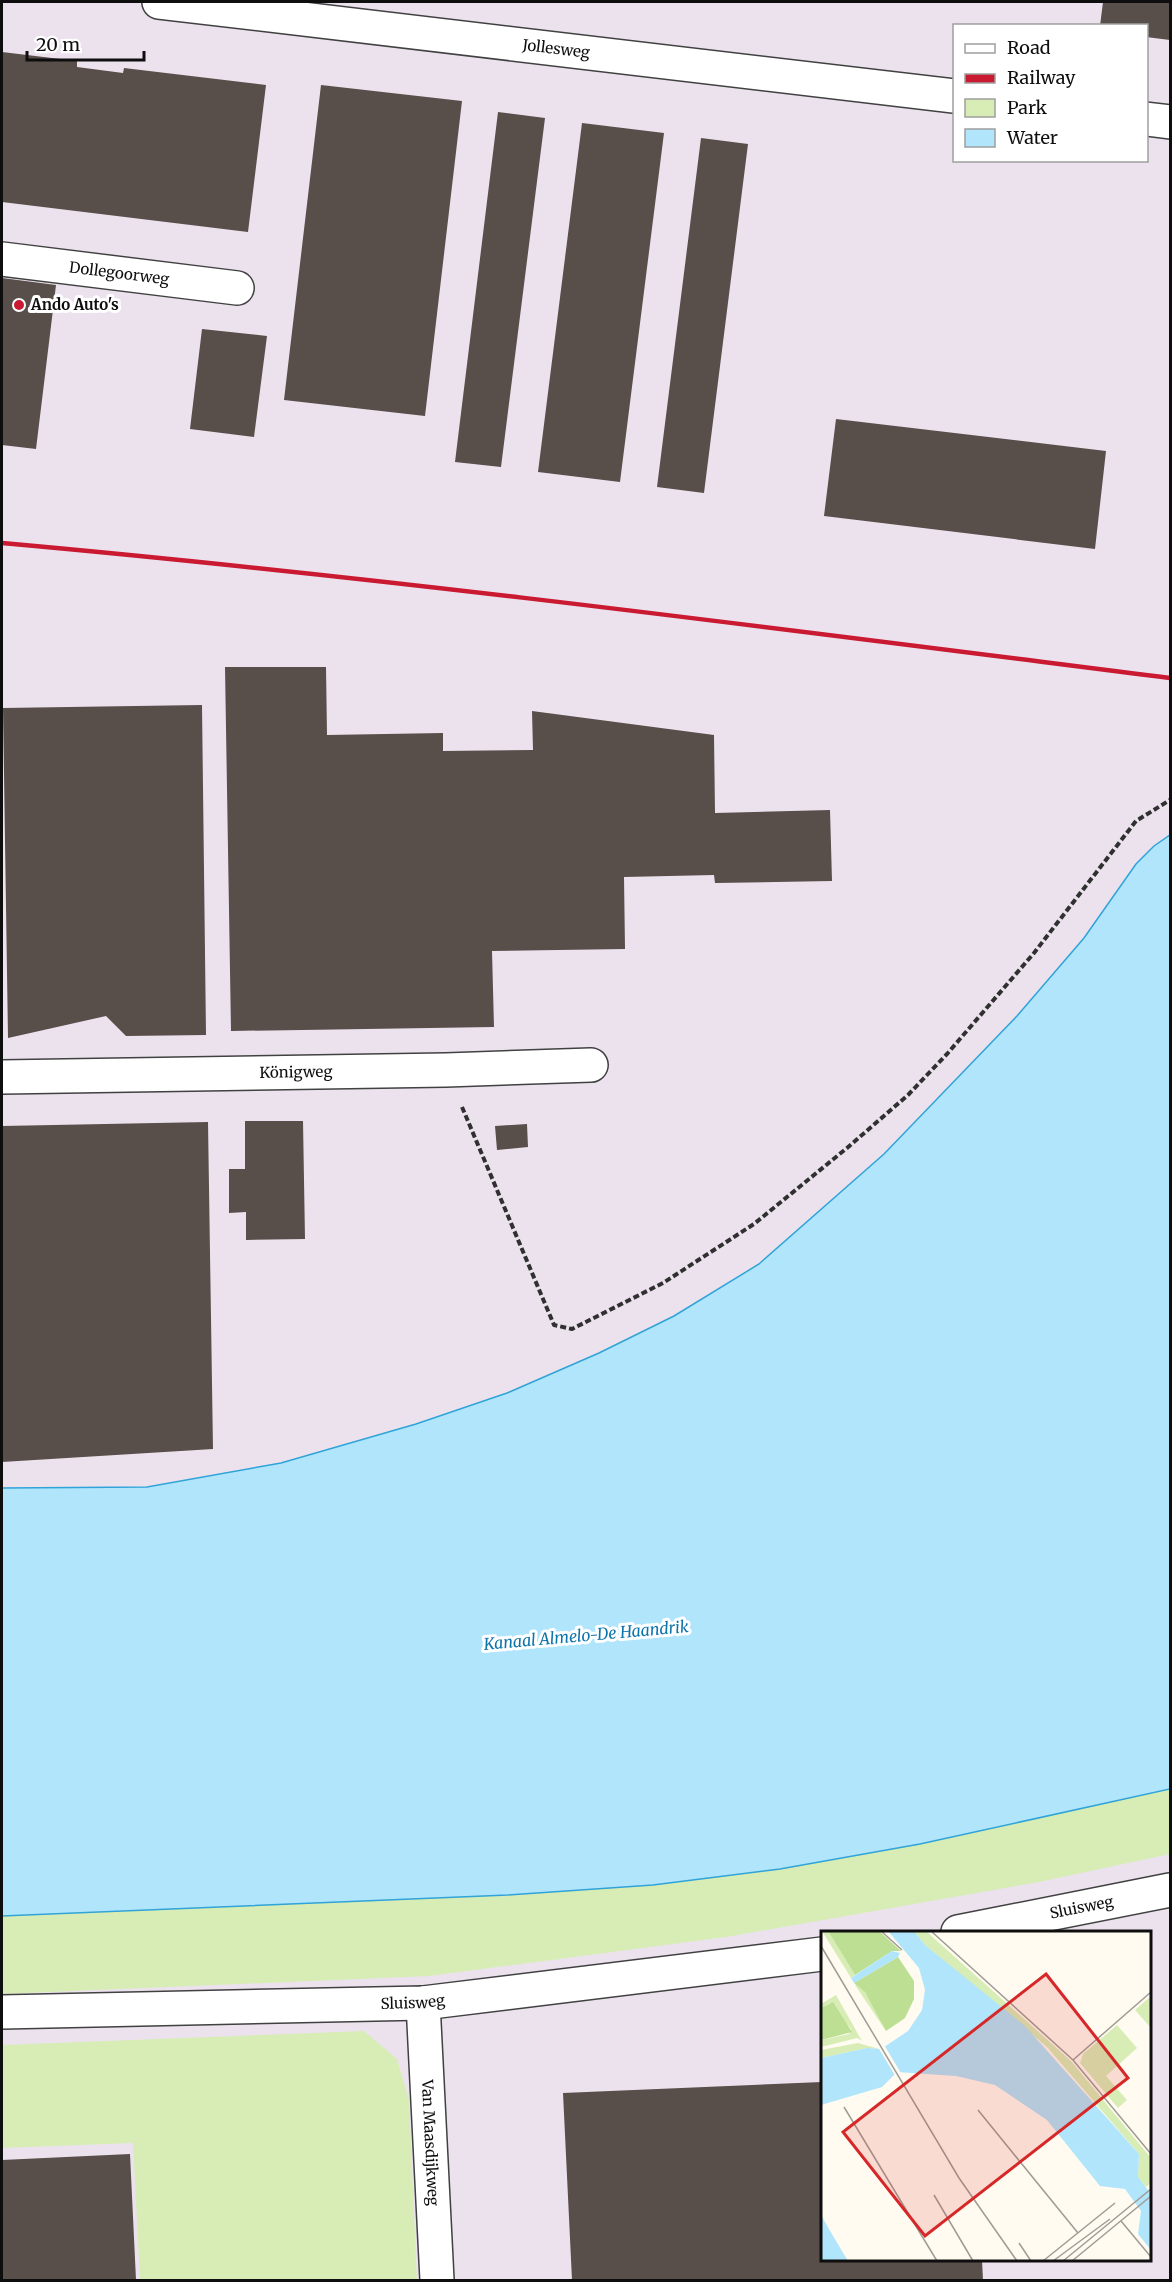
<svg xmlns="http://www.w3.org/2000/svg" width="1172" height="2282" font-family="Merriweather,serif">
  <style>
    .industrial { fill: #ebe2ee; fill-rule: evenodd }
    .green { fill: #d7edb5 }
    .water { fill: #b0e5fb; stroke: #30a3d8; stroke-width: 1.5 }
    .building { fill: #584e4a }
    .lines { fill: none; stroke-linecap: round; stroke-linejoin: round }
    .minor-casing { stroke: #414141; stroke-width: 36 }
    .path { stroke: #303030; stroke-width: 4; stroke-dasharray: 6 3; stroke-linecap: butt }
    .minor { stroke: #fff; stroke-width: 33 }
    .rail { stroke: #ca1a32; stroke-width: 4.5 }
    .poi-dot { fill: #ca1a32; stroke: #fff; stroke-width: 2 }
    .labels { text-anchor: middle; stroke-width: 6; stroke-linejoin: round; paint-order: stroke }
    .street-label { font-size: 15px; fill: #0e0e0e; stroke: #fff }
    .poi-label { font-size: 15px; font-weight: bold; fill: #0e0e0e; stroke: #fff; text-anchor: start }
    .water-label { font-size: 16px; font-style: italic; fill: #0d73ab; stroke: #fff }
    .inset-road { fill: none; stroke: #9f9c96; stroke-width: 1.5 }
    .view { fill: #d62828; fill-opacity: 0.15; stroke: #d62828; stroke-width: 3 }
    .inset-edge { fill: none; stroke: #0e0e0e; stroke-width: 3 }
  </style>
  <rect width="100%" height="100%" fill="#fffbf0"/>
  <path class="industrial" d="M2 2H1170V928L696 1362 2 1566ZM954 26H1146V160H954Z
    M1170 1820V2280H2V1969ZM822 1932H1150V2260H822Z"/>
  <path class="green" d="M1170 1789V1854L1039 1882 726 1937 429 1976 2 1994V1916L508 1895 653 1885 780 1869 920 1844Z
    M364 2031 397 2059 409 2100 417 2280H140L133 2143 2 2148V2045Z"/>
  <path class="water" d="M1170 835V1789L920 1844 780 1869 653 1885 508 1895 2 1916V1488L147 1487 281 1463 416 1424 507 1393 599 1353 674 1316 759 1264 884 1154 1017 1016 1084 938 1136 864 1154 846Z"/>
  <path class="building" d="M1103 2H1170V40L1146 37V26H1100Z
    M2 52 77 61V67L123 73 124 68 266 85 248 232 2 202Z
    M321 85 462 101 425 416 284 400Z
    M498 112 545 118 501 467 455 462Z
    M582 123 664 133 620 482 538 472Z
    M701 138 748 144 704 493 657 487Z
    M2 278 56 285 36 449 2 445Z
    M202 329 267 336 254 437 190 429Z
    M836 419 1106 451 1095 549 824 516Z
    M225 667H326L327 735 443 733V751L533 750 532 711 714 735 715 813 830 810 832 881 715 883 714 875 624 877 625 949 492 951 494 1027 231 1031Z
    M202 705 206 1035 126 1036 106 1016 8 1038 3 708Z
    M245 1121H303L305 1239 246 1240V1212L229 1213V1169H245Z
    M208 1122 213 1449 2 1462V1126Z
    M527 1124 528 1147 497 1150 495 1126Z
    M822 2082V2259L982 2260 983 2280H572L563 2093Z
    M130 2154 136 2280H2V2160Z"/>
  <g class="lines">
    <g class="minor-casing">
      <g id="minor">
        <path id="s1" d="M159 2 954 96"/>
        <path d="M1146 119 1170 122"/>
        <path id="s2" d="M2 259 237 288"/>
        <path id="s3" d="M2 1077 446 1070 591 1065"/>
        <path id="s4" d="M958 1932 1170 1890"/>
        <path id="s5" d="M423 2003 437 2280"/>
        <path id="s6" d="M2 2012 423 2003 822 1954"/>
      </g>
    </g>
    <path class="path" d="M462 1107 554 1325 572 1329 663 1283 754 1224 847 1148 908 1095 947 1054 1034 953 1136 821 1170 800"/>
    <use href="#minor" class="minor"/>
    <path class="rail" d="M2 543C392 578 781 629 1170 678"/>
  </g>
  <circle class="poi-dot" cx="19" cy="305" r="6"/>
  <g class="labels">
    <g class="street-label">
      <text dy="5" stroke="none"><textPath href="#s1" startOffset="400">Jollesweg</textPath></text>
      <text dy="5" stroke="none"><textPath href="#s2" startOffset="118">Dollegoorweg</textPath></text>
      <text dy="5" stroke="none"><textPath href="#s3" startOffset="294">Königweg</textPath></text>
      <text dy="5" stroke="none"><textPath href="#s4" startOffset="126">Sluisweg</textPath></text>
      <text dy="5" stroke="none"><textPath href="#s6" startOffset="411">Sluisweg</textPath></text>
      <text dy="5" stroke="none"><textPath href="#s5" startOffset="140">Van Maasdijkweg</textPath></text>
    </g>
    <g class="poi-label">
      <text x="31" y="310">Ando Auto's</text>
    </g>
    <g class="water-label">
      <text transform="translate(586 1635) rotate(-5)" y="6">Kanaal Almelo-De Haandrik</text>
    </g>
  </g>
  <g transform="translate(821 1931)">
    <rect width="330" height="330" fill="#fffbf0"/>
    <path d="M1 0H7L34 44 30 47ZM93 0H105L250 130 330 227V252L325 256 317 246 318 223 226 116 104 14ZM38 52 56 79 65 100 34 54ZM15 64 41 110 36 107 0 116V109L28 103 30 98 9 72 0 77V73ZM330 65V97L314 79ZM296 94 316 117 285 145 306 169 297 177 259 132 262 123ZM37 112 58 118 46 117 0 127V119Z" fill="#d7edb5"/>
    <path d="M7 0H58L80 20H71L34 44ZM77 26 93 50V68L84 87 65 100 44 61 33 52ZM12 71 31 101 0 109V77Z" fill="#bcdf93"/>
    <path d="M67 0H93L104 14 204 95 318 223 317 246 330 263V319L317 303 320 280 304 258 279 255 226 189 174 154 135 145 76 141 61 156 0 174V127L46 117 60 118 87 100 101 79 104 59 98 37ZM71 20 79 22 77 26 33 52 30 47ZM0 284 15 310 27 330H0Z" fill="#b0e5fb"/>
    <path d="M62 112 81 144 75 146 57 116Z" fill="#fffbf0"/>
    <path class="inset-road" d="M60 0 81 19M110 0 252 129 330 223M0 15 138 247 196 330M252 129 330 61M23 176 116 330M157 179 257 302M113 264 152 330M300 290 330 326M198 312 210 330M222 330 294 272M232 330 289 288M242 330 330 258M251 330 330 265"/>
    <path class="view" d="M225 43 307 147 104 305 22 201Z"/>
    <rect width="330" height="330" class="inset-edge"/>
  </g>
  <rect width="1172" height="2282" fill="none" stroke="#0e0e0e" stroke-width="6"/>
  <rect x="953" y="24" width="195" height="138" fill="#ffffff" stroke="#9f9f9f" stroke-width="1.5"/>
  <rect x="965" y="44" width="30" height="9" fill="#ffffff" stroke="#9f9f9f" stroke-width="1.5"/>
  <text x="1007" y="54" font-size="18" fill="#0e0e0e">Road</text>
  <rect x="965" y="74" width="30" height="9" fill="#ca1a32" stroke="#9f9f9f" stroke-width="1.5"/>
  <text x="1007" y="84" font-size="18" fill="#0e0e0e">Railway</text>
  <rect x="965" y="99" width="30" height="18" fill="#d7edb5" stroke="#9f9f9f" stroke-width="1.5"/>
  <text x="1007" y="114" font-size="18" fill="#0e0e0e">Park</text>
  <rect x="965" y="129" width="30" height="18" fill="#b0e5fb" stroke="#9f9f9f" stroke-width="1.5"/>
  <text x="1007" y="144" font-size="18" fill="#0e0e0e">Water</text>
  <path d="M27 51v9h117v-9" fill="none" stroke="#0e0e0e" stroke-width="3"/>
  <text x="36" y="51" font-size="18" fill="#0e0e0e" stroke="#ffffff" stroke-width="4.5" paint-order="stroke">20 m</text>
</svg>
